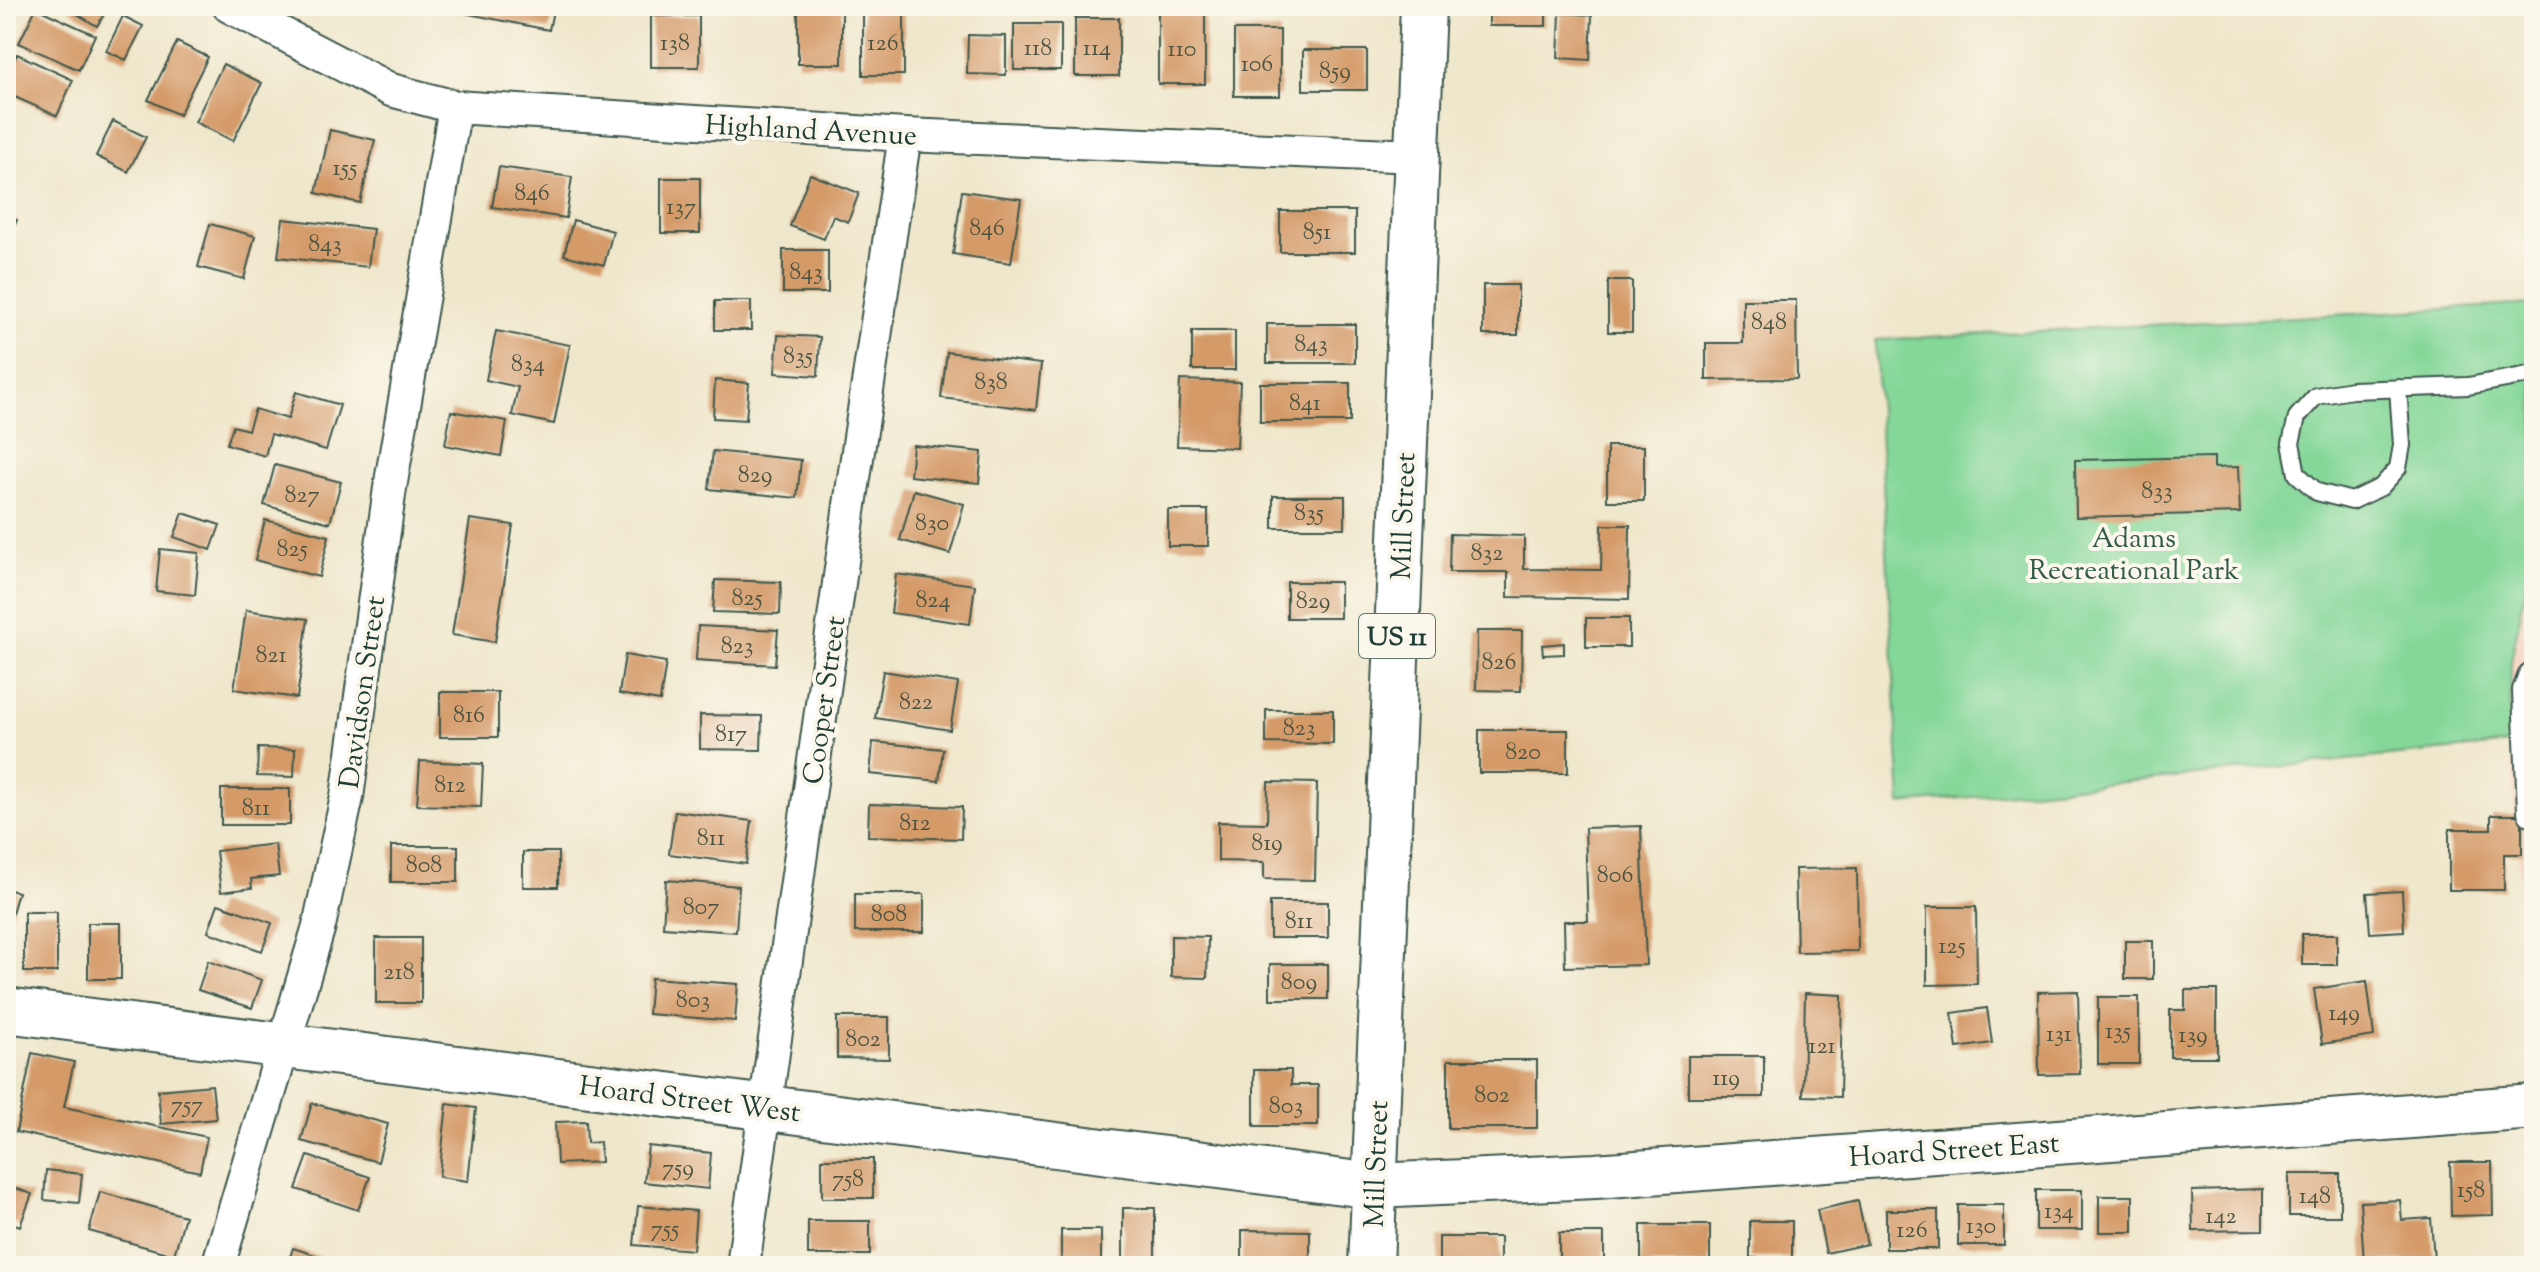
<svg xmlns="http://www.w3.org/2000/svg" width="2540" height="1272" font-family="'Sorts Mill Goudy',serif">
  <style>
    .built { fill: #f4d3c0 }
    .green { fill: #84d799; stroke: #528a66; stroke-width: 2 }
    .building { fill: #d49a68 }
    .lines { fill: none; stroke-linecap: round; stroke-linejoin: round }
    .lane-casing { stroke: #3e564b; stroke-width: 20 }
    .street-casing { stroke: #3e564b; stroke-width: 36 }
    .secondary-casing { stroke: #3e564b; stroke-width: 48 }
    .highway-casing { stroke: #3e564b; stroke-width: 48 }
    .lane { stroke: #fff; stroke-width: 16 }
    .street { stroke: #fff; stroke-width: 32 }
    .secondary { stroke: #fff; stroke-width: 44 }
    .highway { stroke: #fff; stroke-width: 44 }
    .labels { text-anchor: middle; stroke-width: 8; stroke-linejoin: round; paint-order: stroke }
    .number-label { font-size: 24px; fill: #4c5441 }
    .shield { fill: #fbf7ec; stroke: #61756b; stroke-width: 2 }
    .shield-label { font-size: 26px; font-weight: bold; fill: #1f3d34 }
    .street-label { font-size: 28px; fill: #1f3d34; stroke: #fbf7ec }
    .park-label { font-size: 28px; fill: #335c48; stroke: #fbf7ec }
  </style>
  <rect width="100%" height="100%" fill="#fbf7ec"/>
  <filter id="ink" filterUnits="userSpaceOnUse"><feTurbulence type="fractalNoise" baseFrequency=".0125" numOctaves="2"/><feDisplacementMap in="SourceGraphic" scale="16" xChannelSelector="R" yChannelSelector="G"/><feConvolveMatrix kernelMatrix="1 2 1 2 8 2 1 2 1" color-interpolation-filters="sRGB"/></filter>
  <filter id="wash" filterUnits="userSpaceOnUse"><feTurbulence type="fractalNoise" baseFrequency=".006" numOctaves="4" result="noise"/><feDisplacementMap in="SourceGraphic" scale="32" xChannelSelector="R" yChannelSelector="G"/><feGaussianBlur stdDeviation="1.8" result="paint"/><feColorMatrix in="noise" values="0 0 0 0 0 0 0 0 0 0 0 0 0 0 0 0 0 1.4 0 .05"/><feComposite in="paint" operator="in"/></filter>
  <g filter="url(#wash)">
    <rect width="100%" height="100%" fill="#efe7cb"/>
    <path class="built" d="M2534 548V1035H2531L2510 745 2511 661Z"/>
    <path class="green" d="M2534 304V548L2511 661 2510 744 1901 804 1875 340Z"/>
    <g id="blocks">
      <path class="building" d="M64 6H109L97 26Z
        M450 6H554L549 30 449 10Z
        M798 6H842V64H798Z
        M1489 6H1546V26H1489Z
        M36 8 95 35 79 70 19 43Z
        M863 9H904V75H863Z
        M1158 12H1205V84H1158Z
        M1560 13 1592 15 1590 60 1558 58Z
        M123 16 143 26 126 60 106 51Z
        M651 16H699V67H651Z
        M1075 18H1119V76H1075Z
        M1014 24H1061V70H1014Z
        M1234 30H1280V96H1234Z
        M968 35 1006 36V75L967 74Z
        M177 42 208 57 179 115 148 100Z
        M1303 50H1367V90H1303Z
        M17 54 73 80 57 116 6 93V79Z
        M223 64 262 83 233 141 195 122Z
        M113 121 146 137 128 172 96 156Z
        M330 130 375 140 360 203 316 193Z
        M499 167 572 177 566 218 492 207Z
        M810 174 859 193 848 222 833 216 824 239 790 226Z
        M661 178H700V233H661Z
        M962 191 1021 199 1011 263 953 254Z
        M1280 211H1355V252H1280Z
        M6 216 17 220 6 243Z
        M283 219 373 229 368 267 278 257Z
        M573 220 613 231 604 265 564 255Z
        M210 224 255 236 244 279 198 267Z
        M783 250H828V293H783Z
        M1608 281H1632V332H1608Z
        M1483 285H1518V335H1483Z
        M1743 300H1796L1797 379 1706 380V343H1743Z
        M715 301H751V330H715Z
        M1267 324H1355V363H1267Z
        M496 331 570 345 554 424 512 415 518 387 486 380Z
        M1192 331H1235V370H1192Z
        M778 335 820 337 818 376 775 373Z
        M947 352 1041 364 1036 410 941 398Z
        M715 380 749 383 746 420 713 418Z
        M1180 380 1240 382 1237 448 1177 446Z
        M1260 383H1350V422H1260Z
        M296 392 340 405 326 450 271 434 265 456 227 444 233 426 248 430 255 409 288 419Z
        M451 411 507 421 501 456 445 445Z
        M913 445 982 452 979 483 910 476Z
        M1607 446H1644V501H1607Z
        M713 451 801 460 797 498 709 489Z
        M2214 457V468L2238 467 2240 513 2076 517 2075 460Z
        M275 465 341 482 330 523 264 505Z
        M914 490 964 504 950 554 900 540Z
        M1273 496H1345V528H1273Z
        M1168 510H1208V546H1168Z
        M183 513 220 525 211 550 174 537Z
        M470 519 513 525 495 642 452 635Z
        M265 520 329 536 319 577 255 560Z
        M1602 525H1630L1629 599 1508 597V572H1449L1450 534 1524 536V569L1601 570Z
        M160 549 199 553 195 595 156 591Z
        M896 574 975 585 970 624 891 613Z
        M715 580 781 582 780 614 713 612Z
        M1287 582H1340V618H1287Z
        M246 610 308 619 297 698 234 689Z
        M1586 618H1629V647H1586Z
        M698 626 778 630 775 665 696 660Z
        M1477 631H1522L1521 691 1476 690Z
        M1564 643V654L1543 655 1542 645Z
        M625 655 666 662 660 701 619 694Z
        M883 671 958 683 950 730 875 718Z
        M440 692H498V737H440Z
        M1266 710H1333V744L1266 743Z
        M700 715 762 716 761 750 700 749Z
        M1479 730H1568V773H1479Z
        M873 742 943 749 939 781 870 774Z
        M258 748 295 749 294 777 257 776Z
        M420 761 483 764 481 807 417 805Z
        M1268 782 1317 783 1315 880 1264 879V862L1218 861V822L1267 823Z
        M221 789H290V825H221Z
        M869 804 962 807 961 839 868 836Z
        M675 811 752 821 746 864 669 854Z
        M2491 815H2522V854H2504V890H2449V829H2491Z
        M1641 826 1646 965 1565 967 1564 921H1588L1585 828Z
        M275 844 279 876 251 879 252 888 221 892 216 851Z
        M391 846H458V882H391Z
        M523 852H558V887H523Z
        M1857 868 1858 951 1797 952 1795 869Z
        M666 880 739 886 736 932 663 927Z
        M6 889 18 892 7 931H6Z
        M2402 891 2404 931 2370 933 2367 893Z
        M855 894H924V932H855Z
        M1270 902H1328V938H1270Z
        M218 904 272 923 262 951 208 932Z
        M1927 907H1976L1977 984 1927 985Z
        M24 912H57V972H24Z
        M88 923H121V979H88Z
        M2302 934H2337V965H2302Z
        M1171 936 1208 937 1207 978 1171 977Z
        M376 938H421V1003H376Z
        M2125 941H2153V979H2125Z
        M208 961 262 980 252 1008 198 990Z
        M1270 964H1328V999H1270Z
        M651 978 738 984 735 1021 648 1014Z
        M2367 981 2374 1036 2322 1044 2314 989Z
        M2185 990H2217V1057H2170V1010H2185Z
        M2078 991 2080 1074 2039 1075 2038 992Z
        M1805 993 1842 995 1840 1097 1803 1096Z
        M2098 997H2139V1064H2098Z
        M1987 1008 1992 1043 1957 1048 1952 1013Z
        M837 1017H889V1059L837 1058Z
        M32 1053 74 1062 64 1107 207 1137 200 1172 16 1132Z
        M1688 1056H1764V1097H1688Z
        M1448 1060H1537V1128H1448Z
        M1254 1070H1291V1085H1318V1126H1254Z
        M212 1085 216 1119 161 1124 158 1090Z
        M312 1103 388 1124 378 1162 301 1141Z
        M447 1104 476 1108 468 1181 439 1177Z
        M586 1121 587 1143 600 1142 601 1162 557 1164 555 1122Z
        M648 1146 711 1153 708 1189 644 1182Z
        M308 1156 370 1177 358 1210 296 1189Z
        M822 1159H873V1198H822Z
        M2450 1162H2492L2493 1215 2451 1216Z
        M46 1170 82 1174 79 1203 44 1200Z
        M2289 1174H2340V1216H2289Z
        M6 1185 32 1194 20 1226 6 1221Z
        M2263 1189V1230L2193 1231 2192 1191Z
        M2036 1190H2082V1230H2036Z
        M100 1192 185 1216 174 1255 89 1231Z
        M2099 1196H2133V1232H2099Z
        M2400 1200 2402 1220 2431 1218 2434 1260 2364 1263 2360 1202Z
        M1858 1201 1867 1244 1826 1253 1817 1210Z
        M1958 1205H2004V1245H1958Z
        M638 1206 696 1211 693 1250 634 1245Z
        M1123 1208H1155V1262H1123Z
        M1886 1210H1938V1249H1886Z
        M808 1221H870V1255H808Z
        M1750 1221H1792V1258H1750Z
        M1641 1225H1710V1265H1641Z
        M1061 1230H1101V1266H1061Z
        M1242 1230 1310 1231V1266H1242Z
        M1559 1233H1604V1266H1559Z
        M1439 1237H1500V1266H1439Z
        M293 1248 346 1265V1266H287Z"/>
    </g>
  </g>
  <g filter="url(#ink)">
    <use href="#blocks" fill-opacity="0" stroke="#3e564b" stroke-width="2"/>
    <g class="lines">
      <g class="lane-casing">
        <path id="lane" d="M2398 388 2402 445 2398 468 2381 487 2352 501 2317 492 2297 474 2291 443 2297 417 2316 396 2352 390 2468 386 2534 374"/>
      </g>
      <g class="street-casing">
        <path id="street" d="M229 6 391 90 455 107 905 135 1417 156
          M2534 678 2529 691 2534 811
          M218 1266 319 926 347 797 390 488 455 107
          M743 1266 850 505 905 135"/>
      </g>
      <g class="secondary-casing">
        <path id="secondary" d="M6 1010 1374 1186 1595 1176 2534 1107"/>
      </g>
      <g class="highway-casing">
        <path id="highway" d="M1371 1266 1423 6"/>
      </g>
      <use href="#lane" class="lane"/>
      <use href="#street" class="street"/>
      <use href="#secondary" class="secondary"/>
      <use href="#highway" class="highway"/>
    </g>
  </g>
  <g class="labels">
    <g class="number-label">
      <text x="675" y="50">138</text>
      <text x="883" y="50">126</text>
      <text x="1038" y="55">118</text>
      <text x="1097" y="55">114</text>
      <text x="1182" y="56">110</text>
      <text x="1257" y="71">106</text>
      <text x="1335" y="78">859</text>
      <text x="345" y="175">155</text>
      <text x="532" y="200">846</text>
      <text x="681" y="214">137</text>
      <text x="987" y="235">846</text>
      <text x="1317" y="239">851</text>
      <text x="325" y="251">843</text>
      <text x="806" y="279">843</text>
      <text x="1769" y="329">848</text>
      <text x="1311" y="351">843</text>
      <text x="798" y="363">835</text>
      <text x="528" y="371">834</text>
      <text x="991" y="389">838</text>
      <text x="1305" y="410">841</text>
      <text x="755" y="482">829</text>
      <text x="2157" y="498">833</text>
      <text x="302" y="502">827</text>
      <text x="1309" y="520">835</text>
      <text x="932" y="530">830</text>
      <text x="292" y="556">825</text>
      <text x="1487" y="560">832</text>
      <text x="747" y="605">825</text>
      <text x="933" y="607">824</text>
      <text x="1313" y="608">829</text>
      <text x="737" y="653">823</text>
      <text x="271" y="662">821</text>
      <text x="1499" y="669">826</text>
      <text x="916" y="709">822</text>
      <text x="469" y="722">816</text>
      <text x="1299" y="735">823</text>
      <text x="731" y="741">817</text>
      <text x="1523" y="759">820</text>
      <text x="450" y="792">812</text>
      <text x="256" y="815">811</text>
      <text x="915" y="830">812</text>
      <text x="711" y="845">811</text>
      <text x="1267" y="850">819</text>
      <text x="424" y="872">808</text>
      <text x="1615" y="882">806</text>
      <text x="701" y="914">807</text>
      <text x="889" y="921">808</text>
      <text x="1299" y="928">811</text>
      <text x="1952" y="953">125</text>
      <text x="399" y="979">218</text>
      <text x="1299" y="989">809</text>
      <text x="693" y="1007">803</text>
      <text x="2344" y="1020">149</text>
      <text x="2118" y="1038">135</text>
      <text x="2059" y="1041">131</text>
      <text x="2193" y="1042">139</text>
      <text x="863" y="1046">802</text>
      <text x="1822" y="1053">121</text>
      <text x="1726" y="1085">119</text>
      <text x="1492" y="1102">802</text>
      <text x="187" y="1112">757</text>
      <text x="1286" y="1113">803</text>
      <text x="678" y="1175">759</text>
      <text x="848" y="1186">758</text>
      <text x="2471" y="1197">158</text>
      <text x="2315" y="1203">148</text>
      <text x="2059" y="1218">134</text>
      <text x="2221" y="1223">142</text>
      <text x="1981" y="1233">130</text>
      <text x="665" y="1236">755</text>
      <text x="1912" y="1237">126</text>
    </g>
    <rect class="shield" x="1359" y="614" width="76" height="44" rx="6"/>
    <g class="shield-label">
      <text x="1397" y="645">US 11</text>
    </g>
    <g class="street-label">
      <text transform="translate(811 129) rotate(3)" y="10">Highland Avenue</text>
      <text transform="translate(1402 516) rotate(-88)" y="10">Mill Street</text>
      <text transform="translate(361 692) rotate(-82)" y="10">Davidson Street</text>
      <text transform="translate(823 700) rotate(-82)" y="10">Cooper Street</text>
      <text transform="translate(690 1098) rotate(7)" y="10">Hoard Street West</text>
      <text transform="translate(1954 1149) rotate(-4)" y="10">Hoard Street East</text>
      <text transform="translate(1375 1164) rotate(-88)" y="10">Mill Street</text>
    </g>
    <g class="park-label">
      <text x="2134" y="547">Adams<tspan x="2134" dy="32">Recreational Park</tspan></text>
    </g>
  </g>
  <rect width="2540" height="1272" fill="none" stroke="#fbf7ec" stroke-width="32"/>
</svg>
